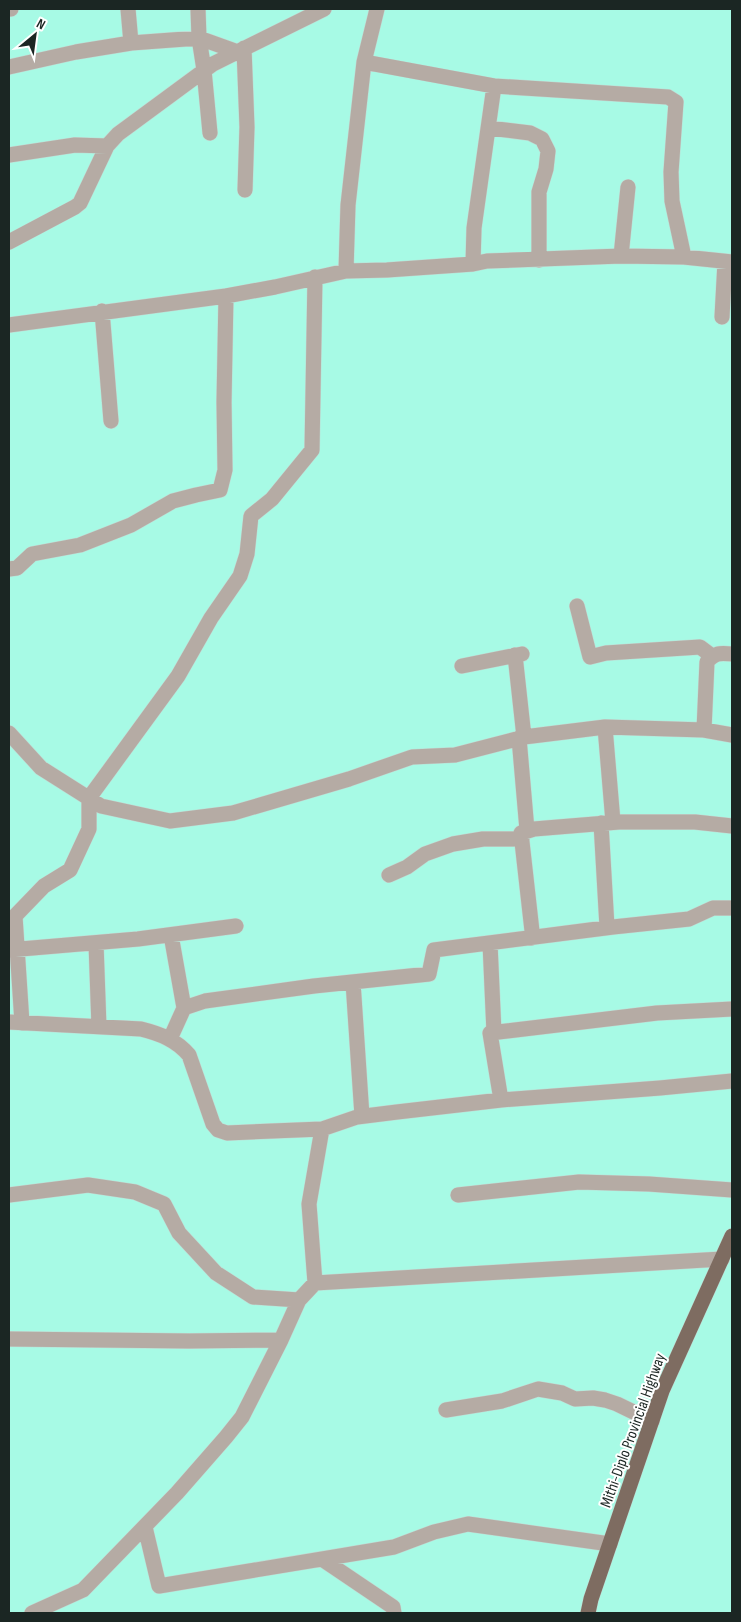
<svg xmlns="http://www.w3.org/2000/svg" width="741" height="1622" font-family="'Sofia Sans Condensed',sans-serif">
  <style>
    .green { fill: #a7fae5 }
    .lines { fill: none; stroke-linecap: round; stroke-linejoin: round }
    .minor-casing { stroke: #c0dbd3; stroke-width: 16 }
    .primary-casing { stroke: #c0dbd3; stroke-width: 16 }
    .minor { stroke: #b5aba4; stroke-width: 15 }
    .primary { stroke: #7e6c61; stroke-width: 15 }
    .labels { text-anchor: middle; stroke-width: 4; stroke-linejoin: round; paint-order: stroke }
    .street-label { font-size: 16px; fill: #1b2623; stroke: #fff }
  </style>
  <rect width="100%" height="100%" fill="#e0fef5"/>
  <path class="green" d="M9 9H732V1613H9Z"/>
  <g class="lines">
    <g class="minor-casing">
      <path id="minor" d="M9 9H11
        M128 9 131 43
        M198 9 199 38 204 70 210 133
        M244 48 247 127 245 190
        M364 62 494 86 668 97 676 102 671 172 672 201 684 257
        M9 67 76 52 131 43 199 38 238 52
        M489 128 530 133 542 139 548 151 546 169 539 192V260
        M9 155 75 145 107 146
        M9 242 75 207 80 203 107 146 118 134 213 64 324 9
        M621 256 628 187
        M473 264 474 228 494 86
        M346 271 348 205 364 62 377 9
        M102 311 111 421
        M722 317 725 262
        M9 325 226 296 275 287 346 271 387 270 473 264 487 261 621 256 684 257 732 262
        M9 569 17 568 32 554 80 545 131 525 173 501 196 495 220 490 225 470 224 402 226 296
        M577 606 590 657 606 653 700 647 712 656
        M515 655 524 737
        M462 666 522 654
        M605 727 613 822
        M704 730 707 662C715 652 721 653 732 654
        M9 733 41 768 101 806 170 821 233 813 349 779 412 757 455 755 524 737 605 727 704 730 732 735
        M519 738 527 830
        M601 823 607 927
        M389 875 407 867 425 854 453 844 483 839H522
        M171 935 184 1008
        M531 938 532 931 521 833 534 829 619 822H695L732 826
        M96 943 99 1027
        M490 943 494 1033
        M9 950 138 939 236 926
        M353 982 362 1116
        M9 1022 141 1029C161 1034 176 1040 189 1055L213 1124 218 1130 227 1133 322 1129 357 1117 397 1112 501 1100 660 1088 732 1081
        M22 1023 15 916 44 886 70 870 89 829V798L178 676 211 618 240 576 247 554 251 516 272 499 312 450 315 277
        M170 1039 184 1008 205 1001 314 986 429 974 434 950 613 927 689 919 713 908H732
        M501 1100 490 1033 657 1013 732 1009
        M9 1195 88 1185 135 1192 164 1204 179 1233 216 1273 253 1297 299 1300
        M458 1195 579 1182 649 1184 732 1190
        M315 1283 309 1204 322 1129
        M9 1339 189 1341 281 1340
        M446 1410 502 1401 538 1389 562 1393 575 1399 593 1398 605 1400 617 1404 652 1421
        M145 1527 159 1586 394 1547 434 1532 468 1524 610 1544
        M322 1559 393 1607 394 1613
        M32 1613 83 1590 177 1493 226 1437 242 1417 281 1340 299 1300 315 1283 722 1259"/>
    </g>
    <g class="primary-casing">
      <path id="primary" d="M588 1613 591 1599 662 1391 732 1236"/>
    </g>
    <use href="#minor" class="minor"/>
    <use href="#primary" class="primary"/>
  </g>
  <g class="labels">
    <g class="street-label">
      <text transform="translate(632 1430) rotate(-70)" y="6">Mithi-Diplo Provincial Highway</text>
    </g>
  </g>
  <rect width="741" height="1622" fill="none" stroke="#1b2623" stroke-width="20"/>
  <g transform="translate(35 35) rotate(29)" stroke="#ffffff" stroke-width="4" paint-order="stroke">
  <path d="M0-4L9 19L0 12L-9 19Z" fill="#1b2623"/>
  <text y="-8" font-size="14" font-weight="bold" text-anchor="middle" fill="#1b2623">N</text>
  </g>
</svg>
